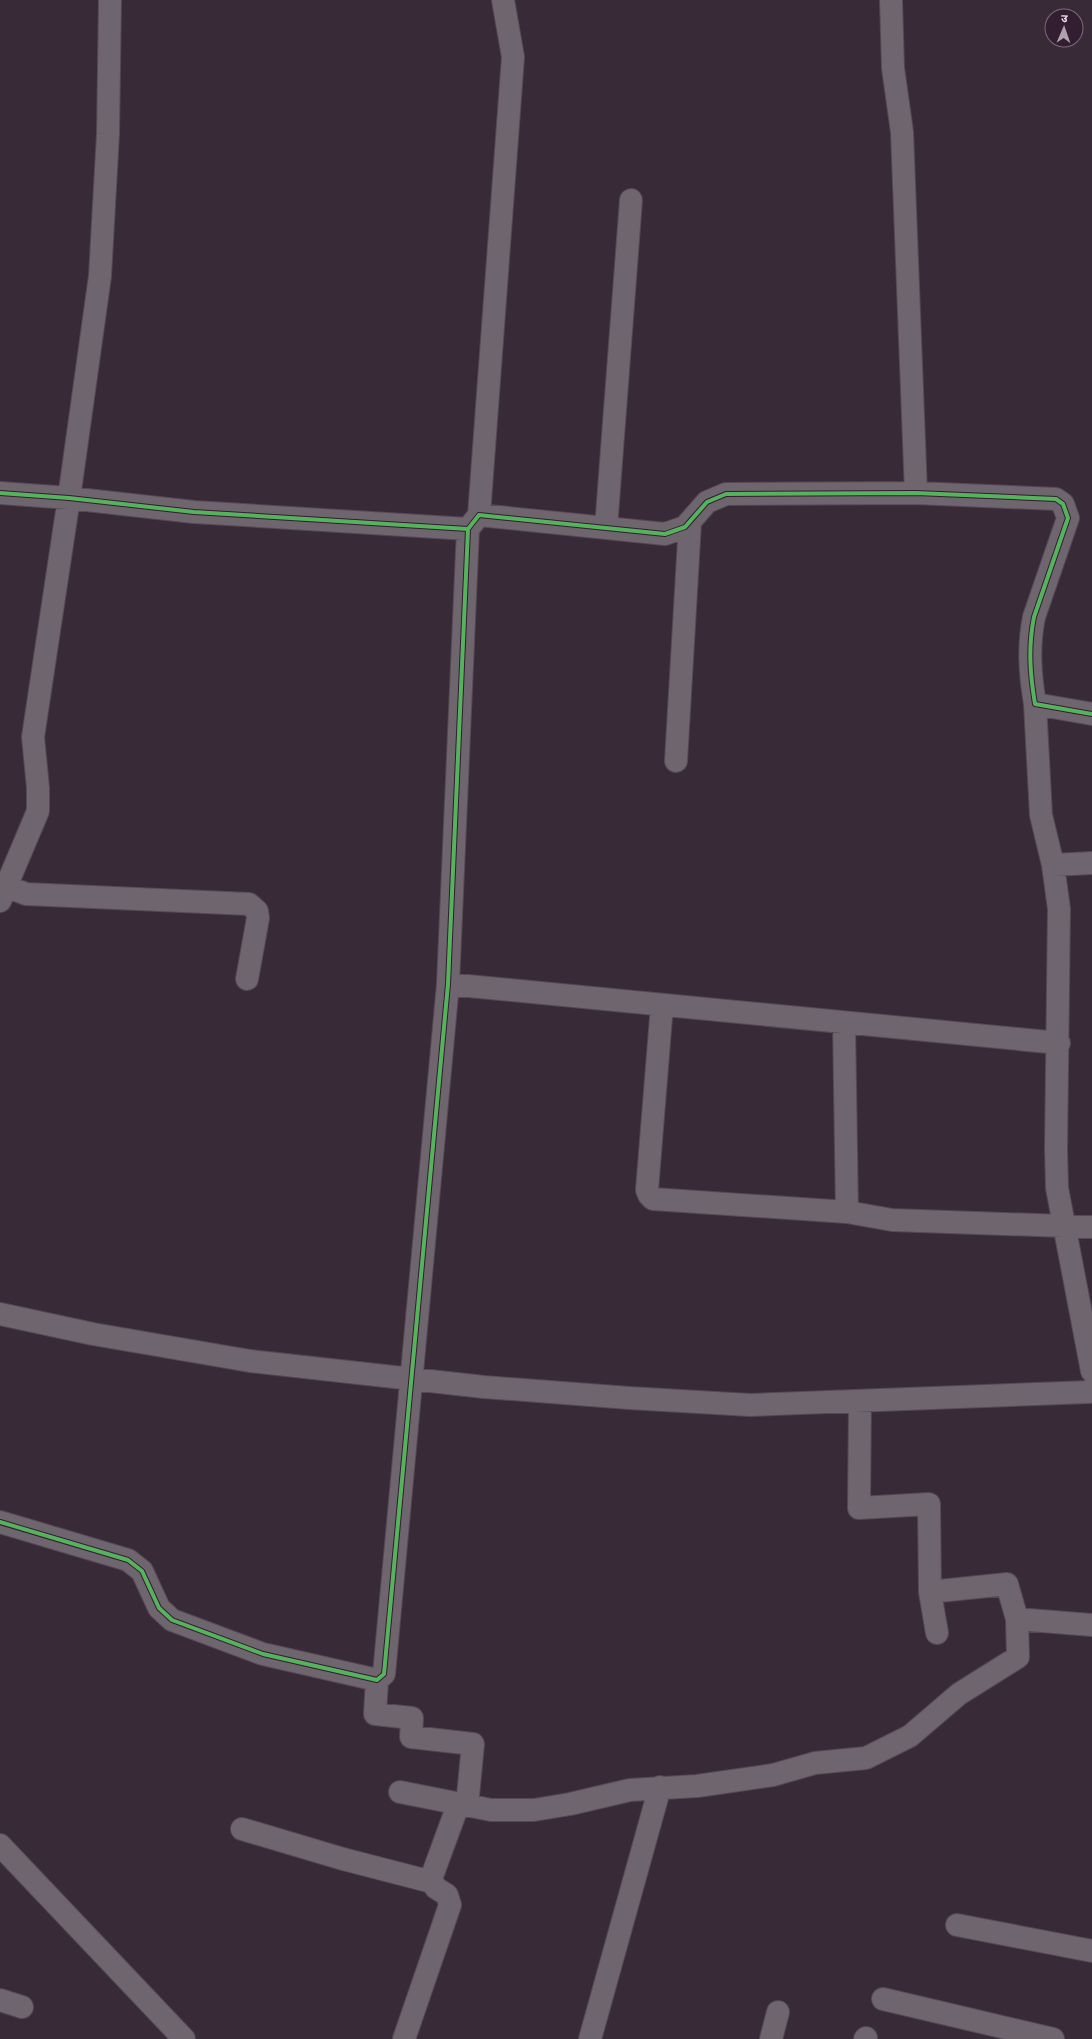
<svg xmlns="http://www.w3.org/2000/svg" width="1092" height="2039" font-family="Inter,'Noto Sans Devanagari',sans-serif">
  <style>
    .lines { fill: none; stroke-linecap: round; stroke-linejoin: round }
    .minor-casing { stroke: #554954; stroke-width: 24 }
    .minor { stroke: #6f656e; stroke-width: 22 }
    .cycleway-casing { stroke: #321d31; stroke-width: 6 }
    .cycleway { stroke: #56b35d; stroke-width: 4 }
  </style>
  <rect width="100%" height="100%" fill="#382b37"/>
  <g class="lines">
    <g class="minor-casing">
      <path id="minor" d="M891 0 893 68 902 132 916 493
        M0 493 69 498 194 512 468 529 479 515 665 534 685 527 707 502 726 494 916 493 1056 499 1063 504 1068 518 1034 617C1028 647 1030 674 1035 704L1092 714
        M479 515 513 57 503 0
        M606 528 631 200
        M1035 704 1041 815 1053 865 1059 909 1056 1149 1057 1188 1092 1371
        M676 761 690 523
        M1053 865 1092 863
        M6 886 26 894 249 904 257 911 258 918 247 979
        M0 901 38 811V788L33 737 69 498 100 276 108 134 110 0
        M448 984 1059 1043
        M662 1005 647 1190 649 1195 653 1199 847 1212 892 1220 1092 1227
        M844 1023 847 1212
        M0 1314 93 1334 250 1361 484 1387 629 1398 750 1405 1089 1392 1092 1389
        M860 1401 859 1508 929 1504 930 1592 937 1633
        M0 1522 128 1560 142 1571 159 1608 172 1620 263 1654 377 1680 384 1674 448 984 468 529
        M1017 1619 1092 1625
        M377 1680 375 1714 412 1718 411 1737 473 1744 467 1806
        M400 1792 491 1810H534L570 1804 630 1790 697 1786 773 1775 815 1763 866 1758 910 1736 959 1694 1018 1657 1017 1619 1007 1584 930 1592
        M242 1829 343 1859 432 1882
        M0 1845 184 2039
        M957 1925 1092 1951
        M883 1999 1053 2039
        M0 2000 22 2007
        M404 2039 450 1905 447 1895 436 1888 432 1882V1876L458 1805
        M590 2039 660 1787
        M771 2039 778 2012
        M865 2039 866 2038"/>
    </g>
    <use href="#minor" class="minor"/>
    <g class="cycleway-casing">
      <path id="cycleway" d="M0 493 69 498 194 512 468 529 479 515 665 534 685 527 707 502 726 494 916 493 1056 499 1063 504 1068 518 1034 617C1028 647 1030 674 1035 704L1092 714
        M0 1522 128 1560 142 1571 159 1608 172 1620 263 1654 377 1680 384 1674 448 984 468 529"/>
    </g>
    <use href="#cycleway" class="cycleway"/>
  </g>
  <g transform="translate(1064 28) rotate(2)"><circle r="19" fill="#321d31" stroke="#7e6b7d"/>
  <path d="M0-3L7 15L0 10L-7 15Z" fill="#afa1ae"/>
  <text y="-6" font-size="11" font-weight="bold" text-anchor="middle" fill="#efe0ee">उ</text>
  </g>
</svg>
